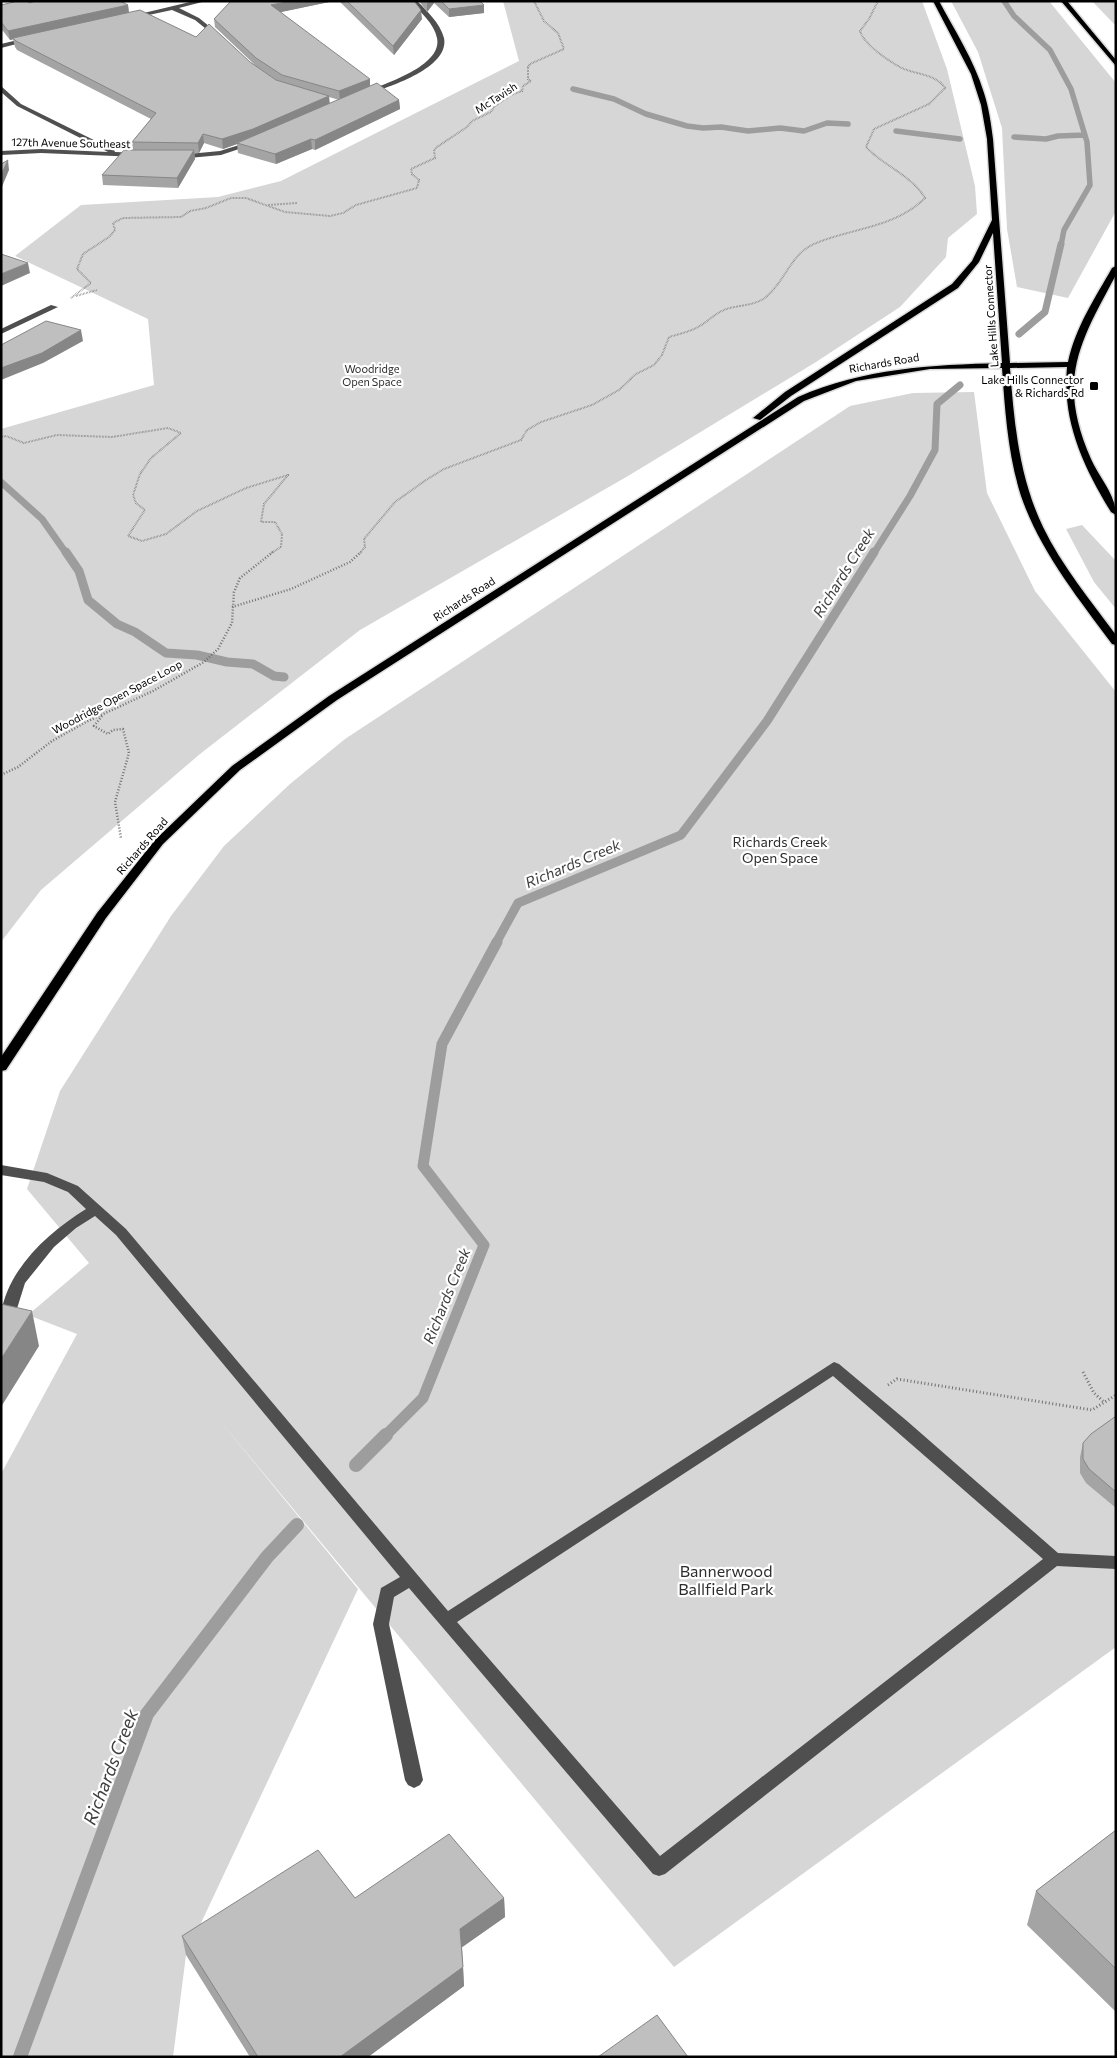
<svg xmlns="http://www.w3.org/2000/svg" width="1117" height="2058" font-family="Commissioner,sans-serif">
  <style>
    .green { fill: #d6d6d6 }
    .lines { fill: none; stroke-linecap: round; stroke-linejoin: round }
    .stream-far4 { stroke: #9d9d9d; stroke-width: 5.5 }
    .stream-far3 { stroke: #9d9d9d; stroke-width: 7 }
    .stream-far2 { stroke: #9d9d9d; stroke-width: 9 }
    .stream-far1 { stroke: #9d9d9d; stroke-width: 11 }
    .stream { stroke: #9d9d9d; stroke-width: 14 }
    .major-casing { stroke: #dbdbdb; stroke-width: 3 }
    .path-far2 { stroke: #717171; stroke-width: 2; stroke-dasharray: 0.5 1; stroke-linecap: butt }
    .path-far1 { stroke: #717171; stroke-width: 2.5; stroke-dasharray: 1 2; stroke-linecap: butt }
    .path { stroke: #717171; stroke-width: 3; stroke-dasharray: 1 2.5; stroke-linecap: butt }
    .minor { fill: #4f4f4f; fill-rule: evenodd }
    .major { fill: #000; fill-rule: evenodd }
    .wall { fill: #a4a4a4; fill-rule: evenodd }
    .shaded-wall { fill: #868686 }
    .building { fill: #bfbfbf; stroke: #868686 }
    .poi-dot { fill: #000; stroke: #fff; stroke-width: 2 }
    .labels { text-anchor: middle; stroke-width: 4.5; stroke-linejoin: round; paint-order: stroke }
    .far-street-label { font-size: 11px; fill: #000; stroke: #fff }
    .far-park-label { font-size: 11px; fill: #2d2d2d; stroke: #fff }
    .far-poi-label { font-size: 11px; fill: #000; stroke: #fff; text-anchor: end }
    .park-label { font-size: 14px; fill: #2d2d2d; stroke: #fff }
    .water-label { font-size: 15px; font-style: italic; fill: #3e3e3e; stroke: #fff }
    .near-park-label { font-size: 16px; fill: #2d2d2d; stroke: #fff }
    .near-water-label { font-size: 18px; font-style: italic; fill: #3e3e3e; stroke: #fff }
  </style>
  <rect width="100%" height="100%" fill="#fff"/>
  <path class="green" d="M503 1H922L947 69 975 186 977 214 948 238 946 257 900 307 816 362 628 476 360 630 200 754 41 890 1 942V429L154 385 148 319 15 256 81 205 218 197 281 181 519 61Z
    M951 1H1049L1116 83V211L1068 298 1017 287 1007 229 1002 128 978 52Z
    M1092 1H1116V26Z
    M974 392 987 493 1035 591 1116 692V1647L674 1967 211 1410 358 1589 186 1955 173 2057H1V1474L77 1334 28 1315 89 1263 27 1189 60 1091 171 916 224 846 290 784 345 739 850 406 913 393Z
    M1082 525 1116 561V609L1094 582 1066 529Z"/>
  <g class="lines">
    <path class="stream-far4" d="M1004 1 1014 16 1050 50 1071 89 1087 142 1090 185 1064 230 1061 245
      M573 89 614 99 646 114 687 126 703 128 721 127 748 131 780 128 804 131 827 123 848 124
      M896 131 960 139
      M1014 137 1046 139 1058 136 1085 135"/>
    <path class="stream-far3" d="M1019 334 1045 312 1061 244
      M1 482 42 519 66 553
      M874 553 910 496 935 450 937 404 960 385"/>
    <path class="stream-far2" d="M66 552 79 571 88 600 117 624 135 632 166 653 197 655 227 662 253 664 274 676 284 677
      M496 943 518 903 681 835 767 721 874 552"/>
    <path class="stream-far1" d="M385 1436 423 1398 484 1245 423 1166 442 1044 497 942"/>
    <path class="stream" d="M356 1465 386 1435
      M20 2057 147 1714 267 1557 297 1525"/>
    <g class="major-casing">
      <path id="major" d="M933 1H939C955 31 974 60 984 93 989 108 991 124 993 139L1010 363 1068 362C1075 328 1095 298 1112 268L1116 266V275C1078 345 1057 381 1091 459 1099 477 1116 495 1116 515L1111 512C1083 466 1062 421 1067 367L1010 368C1014 422 1019 477 1043 527 1062 566 1090 600 1116 635V645L1112 644C1078 598 1040 551 1021 496 1008 455 1005 411 1002 368L930 369 856 381 804 401 337 700 240 770 163 844 106 918 6 1070 1 1071V1057L97 913 155 840 232 766 329 696 798 397C865 368 930 365 1002 363L993 233 979 262 958 288 791 396 760 420 753 418 785 392 952 284 972 261 992 220 987 139 981 105 971 74Z
        M1061 1H1067L1116 60V66Z"/>
    </g>
    <path class="path-far2" d="M268 205 297 203
      M76 296 97 290
      M71 298 91 283 77 269 83 254 109 237 115 230 113 223 123 218 181 217 190 211 206 208 231 198H246L285 212 330 216 343 213 356 205 417 188 419 180 412 174 411 169 435 158 434 150 437 147 467 127 472 121 491 112 495 106 511 95 522 91 523 86 531 81 528 79V67L530 64 564 49 558 33 544 21 534 1
      M1 437 6 436 24 443 57 435 112 437 168 428 181 433 151 458 140 474 133 495 136 503 145 510 128 536 142 541 166 534 197 511 246 488 288 475 264 504 261 522H275L282 534 281 547 271 553
      M360 553 365 547 364 539 395 502 426 480 444 469 521 440 527 430 541 422 592 405 619 390 636 374 654 365 662 355 669 337C679 334 689 332 698 327 709 321 717 311 730 308 742 305 756 305 766 297 785 281 791 254 814 244 851 228 895 228 925 198 911 175 884 166 866 147L874 129 929 104 945 88C935 73 915 75 900 67 887 60 864 44 860 31L869 19 878 1"/>
    <path class="path-far1" d="M232 607 291 589 350 562 361 552
      M102 716 94 726 108 734 113 730 123 729 129 753 115 802 121 838
      M1 775 18 767 52 741 86 722 153 691 204 662 218 649 232 623 234 592 240 578 273 552"/>
    <path class="path" d="M1083 1372 1094 1393 1104 1402
      M888 1385 897 1379 1092 1410 1116 1395"/>
    <path class="minor" d="M194 1H206L179 8 199 18 220 35V37H216L195 20 172 10 130 19 127 17Z
      M410 1H417C427 11 440 23 444 38 450 68 389 87 368 94H364V92C384 84 443 66 437 38 434 23 420 12 410 1Z
      M30 37 32 40 1 48V44Z
      M1 86 21 104 114 150 115 152 139 153 142 155 139 157 41 153 1 155V151L41 149 108 152 17 106 1 92Z
      M252 141 254 142V144L221 155 178 159 175 157 178 155 220 151Z
      M51 305 58 307 1 334V329Z
      M1 1165 47 1173 78 1186 126 1229 448 1611 834 1362 839 1364 907 1421 1058 1553 1116 1556V1569L1057 1566 665 1874 659 1876 653 1874 409 1588 394 1597 389 1624 423 1780 420 1785 414 1788 408 1785 405 1780 373 1624 381 1588 400 1577 116 1235 95 1216 76 1228 54 1247 25 1283 15 1315 6 1332 1 1333C1 1327 0 1320 1 1314 8 1268 49 1232 86 1209L68 1192 44 1182 1 1175ZM833 1376 1043 1559 660 1856 457 1622Z"/>
    <use href="#major" class="major"/>
  </g>
  <path class="wall" d="M231 1H334L280 12 370 86 399 100 400 109 315 150 312 149 276 164 238 153 237 144 223 149 204 143 199 153H194L195 159 178 188 103 185 102 175 133 150 132 142 151 119 17 50 15 47 13 39 10 40 3 31 1 30V5L29 3 128 5 129 13 250 62 278 81 257 67 215 27 214 19ZM329 97 339 100 329 104Z
    M339 1H414L422 19 394 55Z
    M419 1H480L484 13 449 17 434 3 427 12Z
    M1116 1416V1508L1086 1483 1080 1473V1457L1083 1443Z
    M1116 1830V2012L1027 1925 1036 1891Z
    M355 1898H504L505 1917 462 1947 464 1986 368 2057H250L186 1955 182 1936Z"/>
  <path class="shaded-wall" d="M292 1H334L272 14 271 5Z
    M429 1H434V3L427 12V3Z
    M128 5 129 14 10 40 8 31Z
    M484 5V13L449 17V9Z
    M421 10 422 19 394 55 393 46Z
    M370 79V87L340 100 339 91Z
    M329 96 330 105 237 143V144L223 149 222 139Z
    M399 100 400 109 315 150V140Z
    M203 134 204 143 199 153 198 143Z
    M311 139 312 149 276 164 275 154Z
    M194 150 195 159 178 188 177 178Z
    M8 160 9 170 1 189V175Z
    M28 263 30 273 1 286V274Z
    M81 330 83 341 43 363 1 380V368Z
    M32 1311 39 1346 1 1407V1359Z
    M504 1898 505 1917 461 1948 460 1929Z
    M463 1967 464 1986 368 2057H340Z"/>
  <path class="building" d="M18 1H27L29 3 36 1H120L128 5 8 31 1 22V5Z
    M231 1H292L271 5 370 79 339 91 282 75 256 58 214 19Z
    M347 1H414L421 10 393 46Z
    M441 1H480L484 5 449 9Z
    M140 10 196 37 209 24 250 62 276 80 329 96 253 129 222 139 203 134 198 143 132 142 156 113 16 41 13 38Z
    M377 83 399 100 315 140 311 139 275 154 237 143Z
    M124 150H194L177 178 102 175Z
    M8 160 1 175V164Z
    M1 254 28 263 1 274Z
    M46 321 81 330 42 353 1 368V345Z
    M1 1304 32 1311 1 1359Z
    M1116 1416V1492L1089 1469 1083 1459V1443L1091 1434Z
    M1116 1830V1969L1036 1891Z
    M449 1834 504 1898 460 1929 463 1967 340 2057H258L182 1936 318 1850 355 1898Z
    M657 2015 688 2057H598Z"/>
  <rect class="poi-dot" x="1089" y="381" width="10" height="10" rx="2.5"/>
  <g class="labels">
    <g class="far-street-label">
      <text transform="translate(496 98) rotate(-33)" y="4">McTavish</text>
      <text transform="translate(71 143) rotate(1)" y="4">127th Avenue Southeast</text>
      <text transform="translate(991 316) rotate(-94)" y="4">Lake Hills Connector</text>
      <text transform="translate(884 363) rotate(-10)" y="4">Richards Road</text>
      <text transform="translate(464 599) rotate(-33)" y="4">Richards Road</text>
      <text transform="translate(117 697) rotate(-28)" y="4">Woodridge Open Space Loop</text>
      <text transform="translate(142 846) rotate(-49)" y="4">Richards Road</text>
    </g>
    <g class="far-park-label">
      <text x="372" y="373">Woodridge<tspan x="372" dy="13">Open Space</tspan></text>
    </g>
    <g class="far-poi-label">
      <text x="1084" y="384">Lake Hills Connector<tspan x="1084" dy="13">&amp; Richards Rd</tspan></text>
    </g>
    <g class="park-label">
      <text x="780" y="847">Richards Creek<tspan x="780" dy="16">Open Space</tspan></text>
    </g>
    <g class="water-label">
      <text transform="translate(844 573) rotate(-58)" y="5">Richards Creek</text>
      <text transform="translate(573 864) rotate(-23)" y="5">Richards Creek</text>
      <text transform="translate(447 1296) rotate(-68)" y="5">Richards Creek</text>
    </g>
    <g class="near-park-label">
      <text x="726" y="1577">Bannerwood<tspan x="726" dy="18">Ballfield Park</tspan></text>
    </g>
    <g class="near-water-label">
      <text transform="translate(111 1767) rotate(-69)" y="6">Richards Creek</text>
    </g>
  </g>
  <rect width="1117" height="2058" fill="none" stroke="#000000" stroke-width="5"/>
</svg>
